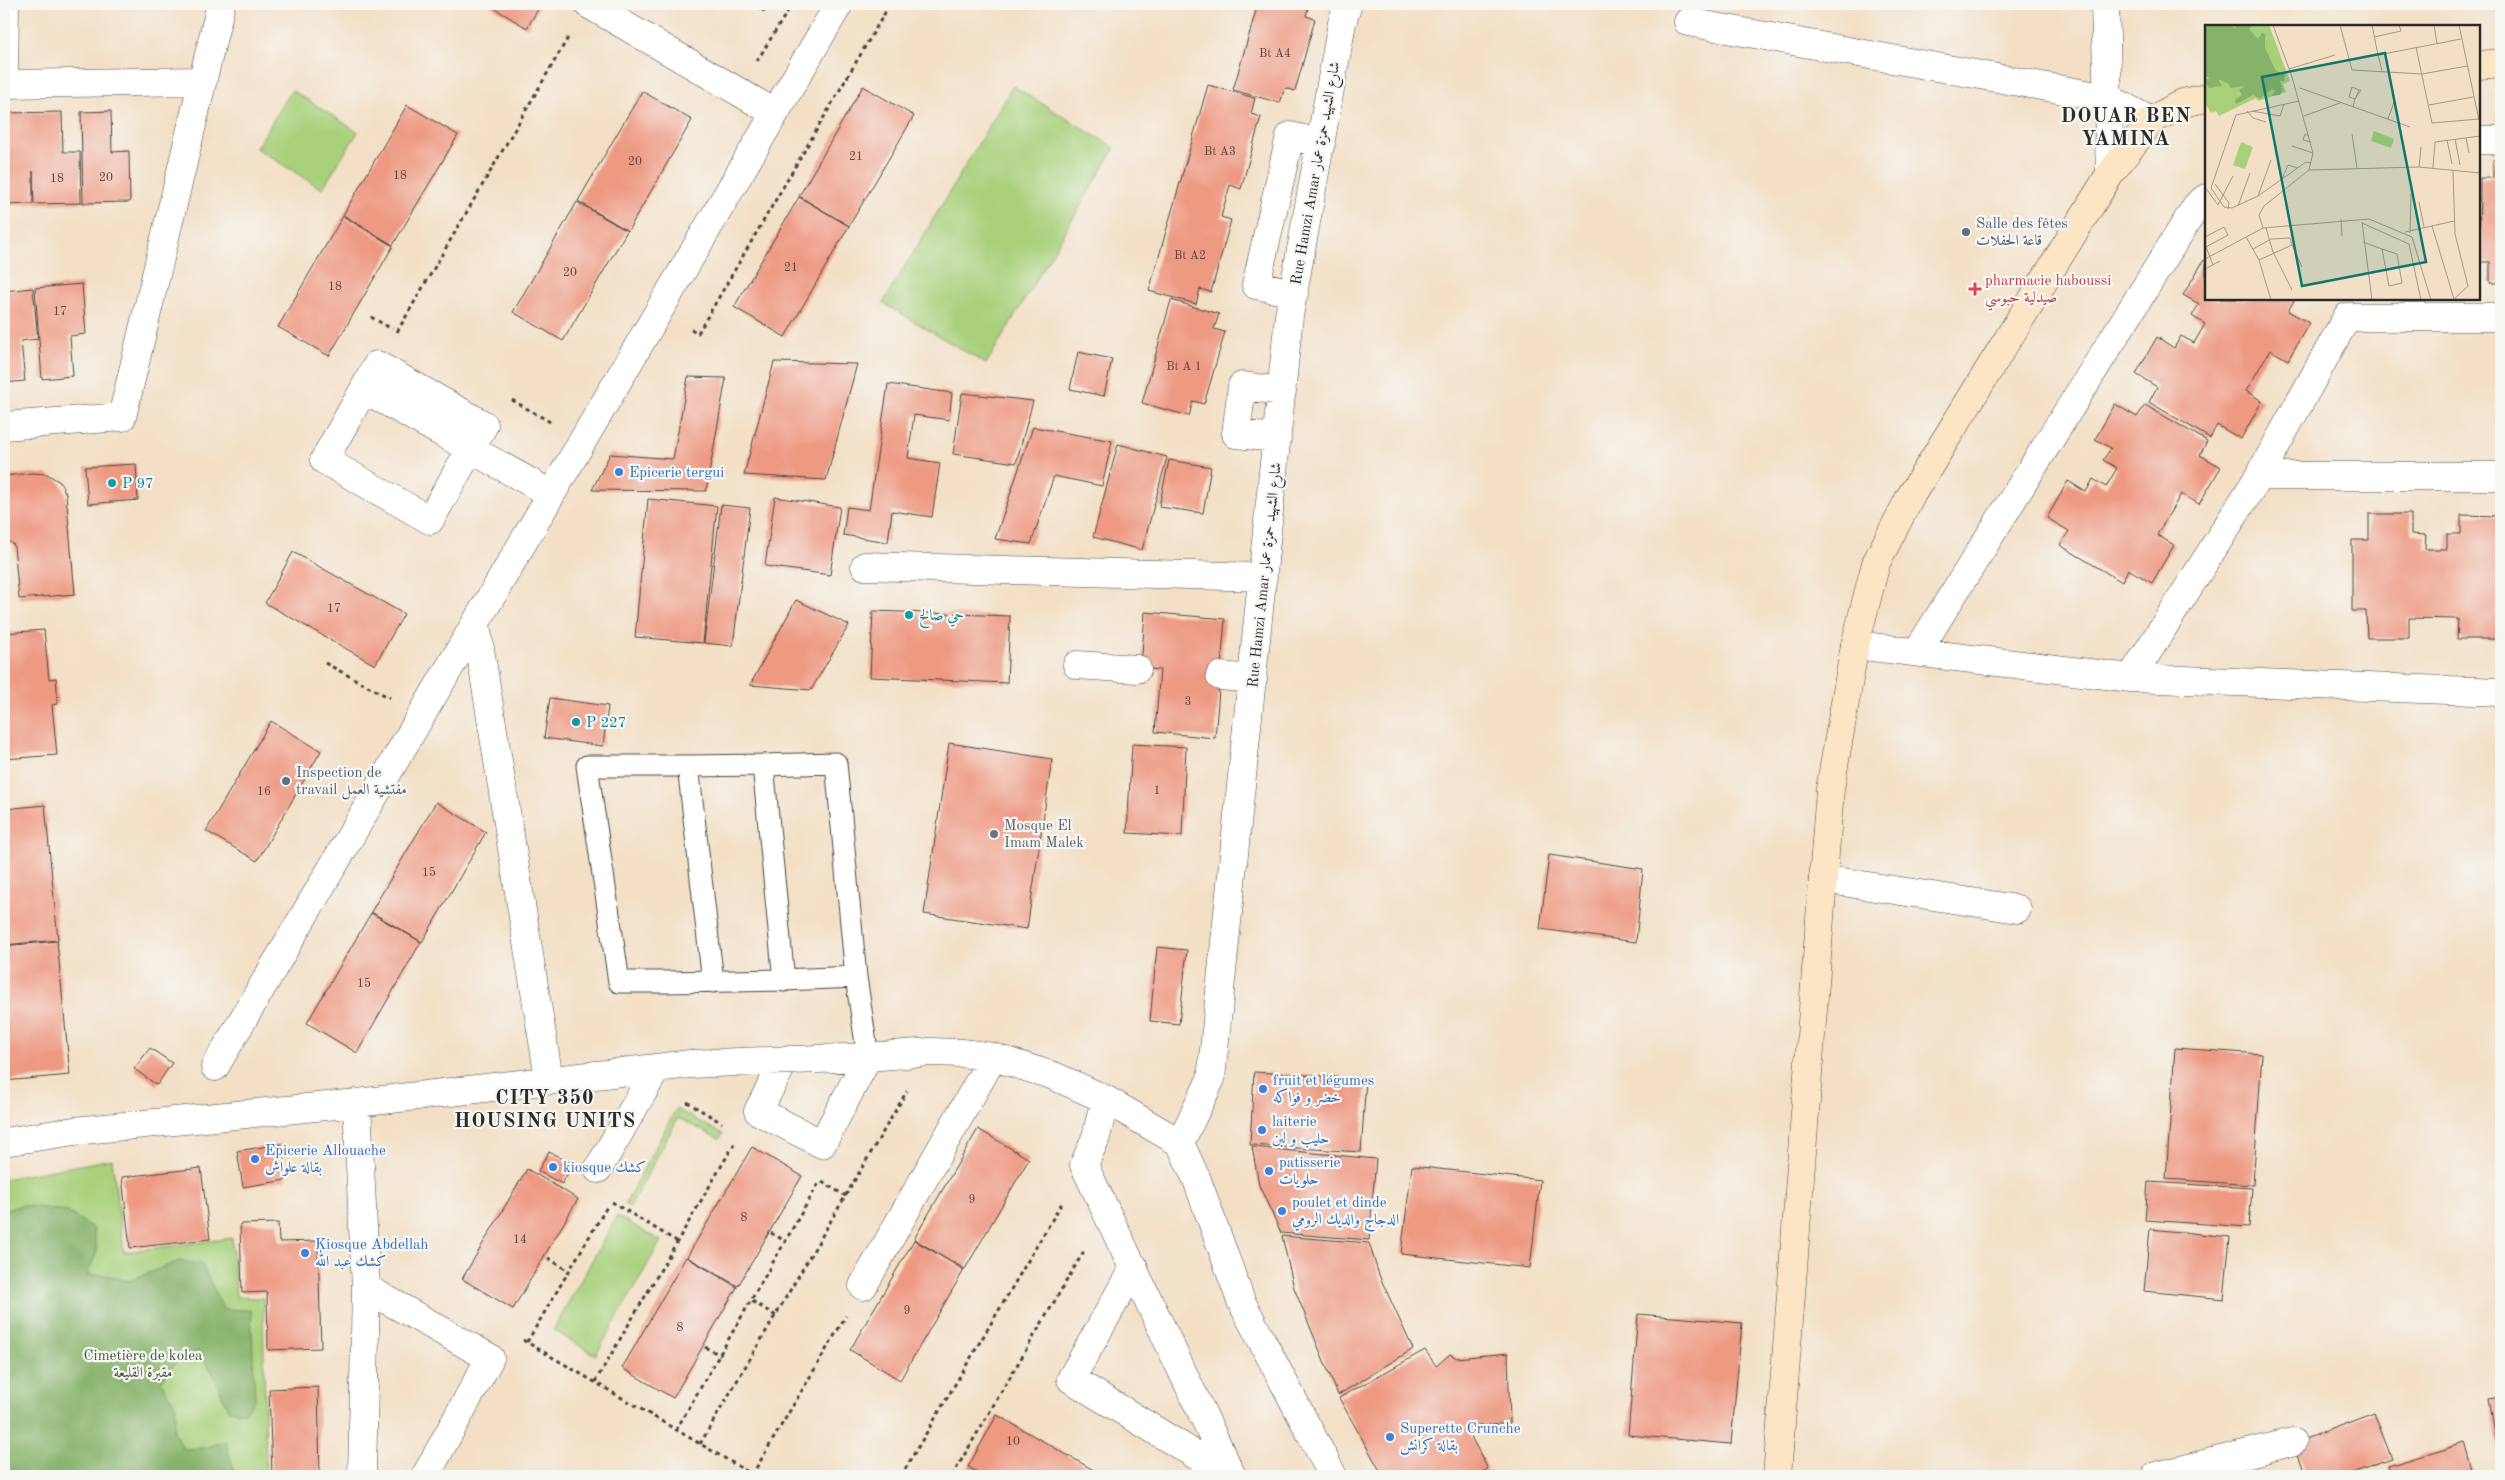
<svg xmlns="http://www.w3.org/2000/svg" width="2505" height="1480" font-family="'Old Standard TT',Amiri,serif">
  <style>
    .green { fill: #a8d07a; stroke: #6a7e52 }
    .forest { fill: #86b26a; stroke: #586e4a }
    .building { fill: #ee9a83 }
    .lines { fill: none; stroke-linecap: round; stroke-linejoin: round }
    .service-casing { stroke: #494642; stroke-width: 23 }
    .minor-casing { stroke: #494642; stroke-width: 29 }
    .secondary-casing { stroke: #494642; stroke-width: 29 }
    .path { stroke: #494642; stroke-width: 3; stroke-dasharray: 4 4; stroke-linecap: butt }
    .service { stroke: #fff; stroke-width: 21 }
    .minor { stroke: #fff; stroke-width: 28 }
    .secondary { stroke: #fce5c4; stroke-width: 28 }
    .service-dot { fill: #5c6f8a; stroke: #f6f6f2; stroke-width: 2 }
    .health-dot { fill: #e0444e; stroke: #f6f6f2; stroke-width: 2 }
    .shop-dot { fill: #3f7fe0; stroke: #f6f6f2; stroke-width: 2 }
    .culture-dot { fill: #0f9aa8; stroke: #f6f6f2; stroke-width: 2 }
    .worship-dot { fill: #6b7280; stroke: #f6f6f2; stroke-width: 2 }
    .labels { text-anchor: middle; stroke-width: 4.5; stroke-linejoin: round; paint-order: stroke }
    .number-label { font-size: 12px; fill: #5c4741 }
    .street-label { font-size: 15px; fill: #2b2b2b; stroke: #f6f6f2 }
    .service-label { font-size: 15px; fill: #4e5e75; stroke: #f6f6f2; text-anchor: start }
    .health-label { font-size: 15px; fill: #be3a42; stroke: #f6f6f2; text-anchor: start }
    .shop-label { font-size: 15px; fill: #366cbe; stroke: #f6f6f2; text-anchor: start }
    .culture-label { font-size: 15px; fill: #0d838f; stroke: #f6f6f2; text-anchor: start }
    .worship-label { font-size: 15px; fill: #5b616d; stroke: #f6f6f2; text-anchor: start }
    .park-label { font-size: 15px; fill: #4a543f; stroke: #f6f6f2 }
    .district-label { font-size: 20px; font-weight: bold; letter-spacing: 1px; fill: #2b2b2b; stroke: #f6f6f2 }
    .inset-road { fill: none; stroke: #a39787; stroke-width: 1 }
    .view { fill: #0f766e; fill-opacity: 0.15; stroke: #0f766e; stroke-width: 2.5 }
    .inset-edge { fill: none; stroke: #2b2b2b; stroke-width: 2.5 }
  </style>
  <rect width="100%" height="100%" fill="#f6f6f2"/>
  <filter id="ink" filterUnits="userSpaceOnUse"><feTurbulence type="fractalNoise" baseFrequency=".02" numOctaves="2"/><feDisplacementMap in="SourceGraphic" scale="10" xChannelSelector="R" yChannelSelector="G"/><feConvolveMatrix kernelMatrix="1 2 1 2 8 2 1 2 1" color-interpolation-filters="sRGB"/></filter>
  <filter id="wash" filterUnits="userSpaceOnUse"><feTurbulence type="fractalNoise" baseFrequency=".0096" numOctaves="4" result="noise"/><feDisplacementMap in="SourceGraphic" scale="20" xChannelSelector="R" yChannelSelector="G"/><feGaussianBlur stdDeviation="1.12" result="paint"/><feColorMatrix in="noise" values="0 0 0 0 0 0 0 0 0 0 0 0 0 0 0 0 0 1.4 0 .05"/><feComposite in="paint" operator="in"/></filter>
  <g filter="url(#wash)">
    <rect width="100%" height="100%" fill="#f3dfc5"/>
    <path class="green" d="M1013 86 1115 148 986 364 883 303Z
      M292 90 358 132 322 189 256 148Z
      M676 1109 723 1134 719 1139 678 1118 630 1207 625 1204Z
      M112 1159 124 1252 232 1238 236 1297 263 1298 266 1476H4V1179Z
      M617 1216 661 1241 596 1355 553 1330Z"/>
    <path class="forest" d="M23 1205 66 1211 93 1228 97 1252 87 1275H107L128 1281 179 1261 202 1264 223 1309 251 1310 255 1400 244 1413 228 1410 214 1375 198 1351 178 1359 161 1382 176 1406 174 1431 183 1449 204 1448 226 1441 235 1476H4V1210Z"/>
    <g id="blocks">
      <path class="building" d="M487 4H541L527 28Z
        M751 4H769L764 12Z
        M1258 4H1309L1306 16 1315 19 1295 91 1285 88 1280 103 1233 90Z
        M1208 85 1255 98 1251 114 1261 117 1241 189 1230 185 1225 202 1221 217 1231 220 1211 292 1200 289 1196 304 1149 291Z
        M863 86 914 116 849 226 799 196Z
        M642 91 692 120 628 231 578 201Z
        M407 105 458 135 393 245 343 215Z
        M111 111 112 152 129 151 130 202 83 203 81 112Z
        M62 112 63 152H80L81 203 34 204 33 171V204L4 205V113Z
        M2493 160H2501V283H2490V262H2479L2480 178H2493Z
        M799 197 849 226 785 337 734 307Z
        M577 202 627 231 563 341 513 312Z
        M343 216 393 246 329 356 278 327Z
        M2204 260 2206 262V299H2295L2288 311 2309 323 2288 360 2270 350 2246 391 2262 401 2241 439 2217 425 2210 438 2149 402 2157 387 2136 374 2157 337 2174 348 2181 336 2194 343 2205 324 2192 316 2199 304 2183 295Z
        M82 284 86 334 70 336 73 376 42 379 35 288Z
        M33 288 38 339 21 341 25 381 4 383V291Z
        M1171 300 1219 314 1214 329 1225 332 1204 404 1193 401 1189 416 1142 403Z
        M1078 352 1112 359 1104 396 1070 389Z
        M774 362 857 364 826 480 744 475Z
        M688 377 726 378 706 491 592 490 610 454 673 459Z
        M888 384 952 393 949 420 914 415 908 458 940 463 932 517 892 511 888 542 843 535 847 507 869 510Z
        M962 393 1033 401 1016 463 953 454Z
        M2115 404 2137 417 2145 405 2207 441 2200 455 2221 467 2199 504 2181 494 2157 535 2174 545 2152 583 2128 569 2122 582 2060 545 2069 531 2047 518 2068 481 2086 492 2093 479 2106 487 2117 468 2103 460 2111 448 2095 439Z
        M1033 427 1112 441 1102 486 1054 476 1031 544 995 539Z
        M1118 444 1167 457 1142 550 1093 537Z
        M1169 460 1211 467 1203 513 1159 507Z
        M136 464 138 500 88 504 85 467Z
        M32 473 47 474 60 482 66 494 75 594 19 599 14 545 4 538V476Z
        M775 497 840 507 830 575 765 566Z
        M648 499 717 506 703 643 635 637Z
        M721 505 750 508 733 646 704 643Z
        M2369 514H2411V534L2426 535 2425 549H2447V534H2461V515L2501 516 2500 639H2457L2458 619 2409 618V638H2367L2366 611H2352V540H2369Z
        M293 552 404 614 375 665 265 603Z
        M796 600 849 625 811 690 750 685Z
        M873 611 1010 616 1007 683 870 677Z
        M1145 612 1225 619 1215 738 1155 732 1160 670 1141 668Z
        M44 630 49 679 56 678 58 704 52 705 57 755 4 759V633Z
        M550 698 608 706 603 746 544 738Z
        M271 721 321 751 257 861 206 831Z
        M949 743 1052 759 1027 929 924 914Z
        M1132 744 1186 747 1182 836 1127 833Z
        M436 802 486 832 422 942 371 912Z
        M45 805 58 940 4 945V809Z
        M1549 855 1643 869 1636 942 1540 929Z
        M371 913 421 942 357 1053 307 1023Z
        M57 941 70 1075 4 1081V946Z
        M1157 947 1187 950 1179 1024 1150 1021Z
        M150 1048 172 1063 157 1085 134 1069Z
        M2175 1048 2262 1054 2253 1185 2166 1179Z
        M1254 1072 1366 1079 1361 1152 1250 1145Z
        M978 1129 1029 1159 965 1269 914 1239Z
        M281 1144 286 1180 243 1187 237 1151Z
        M752 1147 802 1176 738 1286 687 1257Z
        M1252 1147 1376 1159 1369 1240 1281 1233 1259 1185Z
        M549 1152 573 1164 562 1184 538 1171Z
        M1412 1166 1540 1180 1530 1268 1401 1254Z
        M201 1168 210 1239 130 1248 122 1177Z
        M527 1169 578 1199 513 1309 462 1279Z
        M2148 1182 2252 1188 2249 1227 2145 1220Z
        M278 1223 279 1242 318 1241 321 1348 268 1350 267 1292 242 1293 240 1224Z
        M2150 1229 2230 1237 2224 1299 2144 1291Z
        M1282 1236 1369 1243 1379 1275 1413 1349 1338 1395 1294 1288Z
        M914 1240 964 1270 900 1380 850 1350Z
        M686 1257 737 1287 673 1398 622 1368Z
        M1638 1314 1742 1323 1731 1444 1628 1435Z
        M1425 1350 1436 1366 1450 1354 1457 1358 1508 1353 1510 1423 1466 1427 1488 1469 1475 1476H1383L1339 1398Z
        M318 1387 320 1476H272L269 1389Z
        M2501 1397V1460H2500L2490 1399Z
        M2374 1413 2392 1459 2345 1476H2306L2294 1443Z
        M997 1415 1104 1476H985L968 1467Z
        M2465 1443 2474 1476H2391L2388 1466Z
        M1490 1471 1492 1476H1481Z"/>
    </g>
  </g>
  <g filter="url(#ink)">
    <use href="#blocks" fill-opacity="0" stroke="#494642" stroke-width="1"/>
    <g class="lines">
      <g class="service-casing">
        <path id="service" d="M763 765 836 763 856 977
          M688 766 763 765 784 981
          M713 982 688 766H587L619 982C698 982 777 981 856 977L868 1057"/>
      </g>
      <g class="minor-casing">
        <path id="minor" d="M588 4 775 113
          M2105 4 2110 174
          M1688 22 2108 98 2151 121
          M4 84 5 4
          M5 84 201 81
          M2479 140H2501
          M1294 293 1256 285 1290 136 1321 143
          M2501 317H2347L2259 476H2501
          M364 389 324 460 430 520 484 425 377 365 364 389 551 494
          M4 426 122 417 221 4
          M1277 438 1236 434 1242 386 1282 391
          M865 566 1263 577
          M476 624 549 1079
          M1855 645 2131 678 2501 692
          M1917 652 2197 205 2206 198
          M1077 665 1137 669
          M1220 676 1253 679
          M2131 678 2259 476
          M1823 879 2017 909
          M785 1060 758 1111 822 1144 868 1057
          M215 1067 839 4
          M1105 1099 1096 1137 1084 1165 1232 1476
          M357 1103 366 1288 362 1476
          M4 1142 74 1131 357 1103 690 1064 868 1057 930 1052 962 1053 993 1057 1054 1076 1105 1099 1180 1143 1197 1180 1241 1301 1333 1476
          M1180 1143 1211 1079 1289 316 1342 23 1348 4
          M598 1169 657 1068
          M1134 1267 1071 1379 1230 1476
          M863 1286 993 1057
          M366 1288 490 1358 426 1475 428 1476
          M2156 1476 2292 1442"/>
      </g>
      <g class="secondary-casing">
        <path id="secondary" d="M2479 65 2501 63
          M1777 1476 1830 789 1855 645 1876 563 1910 497 2110 174 2151 121 2183 103 2206 98"/>
      </g>
      <path class="path" d="M757 61 792 4
        M371 317 392 329
        M691 329 698 333 890 4
        M397 332 569 36
        M512 400 552 423
        M325 663 390 698
        M687 1102 722 1123
        M822 1182 846 1196
        M612 1202 678 1242
        M771 1233 787 1242
        M548 1258 569 1271
        M752 1301 776 1316
        M523 1340 755 1476
        M527 1342 608 1205
        M705 1347 720 1355
        M595 1382 736 1141
        M676 1430 820 1181
        M700 1444 907 1091
        M752 1475 846 1316
        M901 1476 1062 1203
        M952 1476 1084 1251"/>
      <use href="#service" class="service"/>
      <use href="#minor" class="minor"/>
      <use href="#secondary" class="secondary"/>
    </g>
  </g>
  <g class="service-dot">
    <circle cx="1966" cy="232" r="5"/>
    <circle cx="286" cy="781" r="5"/>
  </g>
  <path class="health-dot" d="M1972.5 281.5h5v5h5v5h-5v5h-5v-5h-5v-5h5z"/>
  <g class="shop-dot">
    <circle cx="619" cy="472" r="5"/>
    <circle cx="1263" cy="1089" r="5"/>
    <circle cx="1262" cy="1130" r="5"/>
    <circle cx="255" cy="1159" r="5"/>
    <circle cx="553" cy="1167" r="5"/>
    <circle cx="1269" cy="1171" r="5"/>
    <circle cx="1282" cy="1211" r="5"/>
    <circle cx="305" cy="1253" r="5"/>
    <circle cx="1390" cy="1437" r="5"/>
  </g>
  <g class="culture-dot">
    <circle cx="112" cy="483" r="5"/>
    <circle cx="909" cy="615" r="5"/>
    <circle cx="576" cy="722" r="5"/>
  </g>
  <circle class="worship-dot" cx="994" cy="834" r="5"/>
  <g class="labels">
    <g class="number-label">
      <text x="1275" y="57">Bt A4</text>
      <text x="1220" y="155">Bt A3</text>
      <text x="856" y="160">21</text>
      <text x="635" y="165">20</text>
      <text x="400" y="179">18</text>
      <text x="106" y="181">20</text>
      <text x="57" y="182">18</text>
      <text x="1190" y="259">Bt A2</text>
      <text x="791" y="271">21</text>
      <text x="570" y="276">20</text>
      <text x="335" y="290">18</text>
      <text x="60" y="315">17</text>
      <text x="1184" y="370">Bt A 1</text>
      <text x="334" y="612">17</text>
      <text x="1188" y="705">3</text>
      <text x="1157" y="794">1</text>
      <text x="264" y="795">16</text>
      <text x="429" y="876">15</text>
      <text x="364" y="987">15</text>
      <text x="972" y="1203">9</text>
      <text x="744" y="1221">8</text>
      <text x="520" y="1243">14</text>
      <text x="907" y="1314">9</text>
      <text x="680" y="1331">8</text>
      <text x="1013" y="1445">10</text>
    </g>
    <g class="street-label">
      <text transform="translate(1315 173) rotate(-80)" y="5">Rue Hamzi Amar شارع الشهيد حمزة عمار</text>
      <text transform="translate(1264 575) rotate(-84)" y="5">Rue Hamzi Amar شارع الشهيد حمزة عمار</text>
    </g>
    <g class="service-label">
      <text x="1976" y="228">Salle des fêtes<tspan x="1976" dy="17">قاعة الحفلات</tspan></text>
      <text x="296" y="777">Inspection de<tspan x="296" dy="17">travail مفتشية العمل</tspan></text>
    </g>
    <g class="health-label">
      <text x="1985" y="285">pharmacie haboussi<tspan x="1985" dy="17">صيدلية حبوسي</tspan></text>
    </g>
    <g class="shop-label">
      <text x="629" y="477">Epicerie tergui</text>
      <text x="1273" y="1085">fruit et légumes<tspan x="1273" dy="17">خضر و فواكه</tspan></text>
      <text x="1272" y="1126">laiterie<tspan x="1272" dy="17">حليب و لبن</tspan></text>
      <text x="265" y="1155">Epicerie Allouache<tspan x="265" dy="17">بقالة علواش</tspan></text>
      <text x="1279" y="1167">patisserie<tspan x="1279" dy="17">حلويات</tspan></text>
      <text x="563" y="1172">kiosque كشك</text>
      <text x="1292" y="1207">poulet et dinde<tspan x="1292" dy="17">الدجاج والديك الرومي</tspan></text>
      <text x="315" y="1249">Kiosque Abdellah<tspan x="315" dy="17">كشك عبد الله</tspan></text>
      <text x="1400" y="1433">Superette Crunche<tspan x="1400" dy="17">بقالة كرانش</tspan></text>
    </g>
    <g class="culture-label">
      <text x="122" y="488">P 97</text>
      <text x="919" y="620">حي صالح</text>
      <text x="586" y="727">P 227</text>
    </g>
    <g class="worship-label">
      <text x="1004" y="830">Mosque El<tspan x="1004" dy="17">Imam Malek</tspan></text>
    </g>
    <g class="park-label">
      <text x="143" y="1360">Cimetière de kolea<tspan x="143" dy="17">مقبرة القليعة</tspan></text>
    </g>
    <g class="district-label">
      <text x="2126" y="122">DOUAR BEN<tspan x="2126" dy="23">YAMINA</tspan></text>
      <text x="545" y="1104">CITY 350<tspan x="545" dy="23">HOUSING UNITS</tspan></text>
    </g>
  </g>
  <g transform="translate(2205 25)">
    <rect width="275" height="275" fill="#f3dfc5"/>
    <path d="M0 0H64L85 56 78 59 81 67 53 76 51 73 14 91 11 86 6 88 0 78ZM169 106 189 114 186 123 166 116ZM36 117 48 122 40 144 28 140Z" fill="#a8d07a"/>
    <path d="M0 0H27L31 4 30 0H48L44 4 53 14 57 8 60 9V23L71 46 80 49 79 56H75L78 65 75 70 66 71 71 66 67 64 55 74 48 70 31 79 30 75 37 70 34 65 40 61 25 63 24 59 13 54 17 61 4 63 0 57V54H5L0 50Z" fill="#86b26a"/>
    <path class="inset-road" d="M135 0 147 45 217 49 262 41M167 0 173 30 256 14M229 0 232 18M254 0 274 95M169 12 196 6 194 0M211 22 227 98 274 94M173 30 177 46M84 44 130 30M95 63 205 102M94 76 31 90 6 163 19 182 27 183 53 171 101 137 106 138M224 80 268 72M148 82 150 74 154 65H156L150 74 144 72 147 62 154 65M42 86 48 93 61 97M47 86 75 91 79 79M99 91 135 78M183 94 189 77M147 109 152 143M104 111 100 109 98 115 106 117M261 113 264 128M250 114 255 140M242 115 247 139M87 121 108 128M214 142 275 148M228 143 230 117 275 111M104 145 214 142 216 122M248 146 250 209 263 261 248 275M77 154 83 140 93 143M10 159 24 178 23 184M0 162 13 180 28 151M53 171 66 135M214 177 219 202M33 181 45 148M136 194 137 211M157 197 167 275M157 198 204 219 216 275M227 201 249 274M58 203 54 190 59 181 104 145 108 128 87 52 68 0M61 203 68 227 87 265M200 207 249 196M205 208 206 169M0 212 19 202 23 210 1 222M41 212 54 235M158 217 177 224M0 219 8 240M87 220 97 242M48 224 66 214 85 213 87 220 54 235 66 275M177 224 192 229 197 258 184 261ZM0 234 58 203 164 194 207 212 226 275M0 244 15 236"/>
    <path class="view" d="M180 28 221 237 97 261 57 52Z"/>
    <rect width="275" height="275" class="inset-edge"/>
  </g>
  <rect width="2505" height="1480" fill="none" stroke="#f6f6f2" stroke-width="20"/>
</svg>
